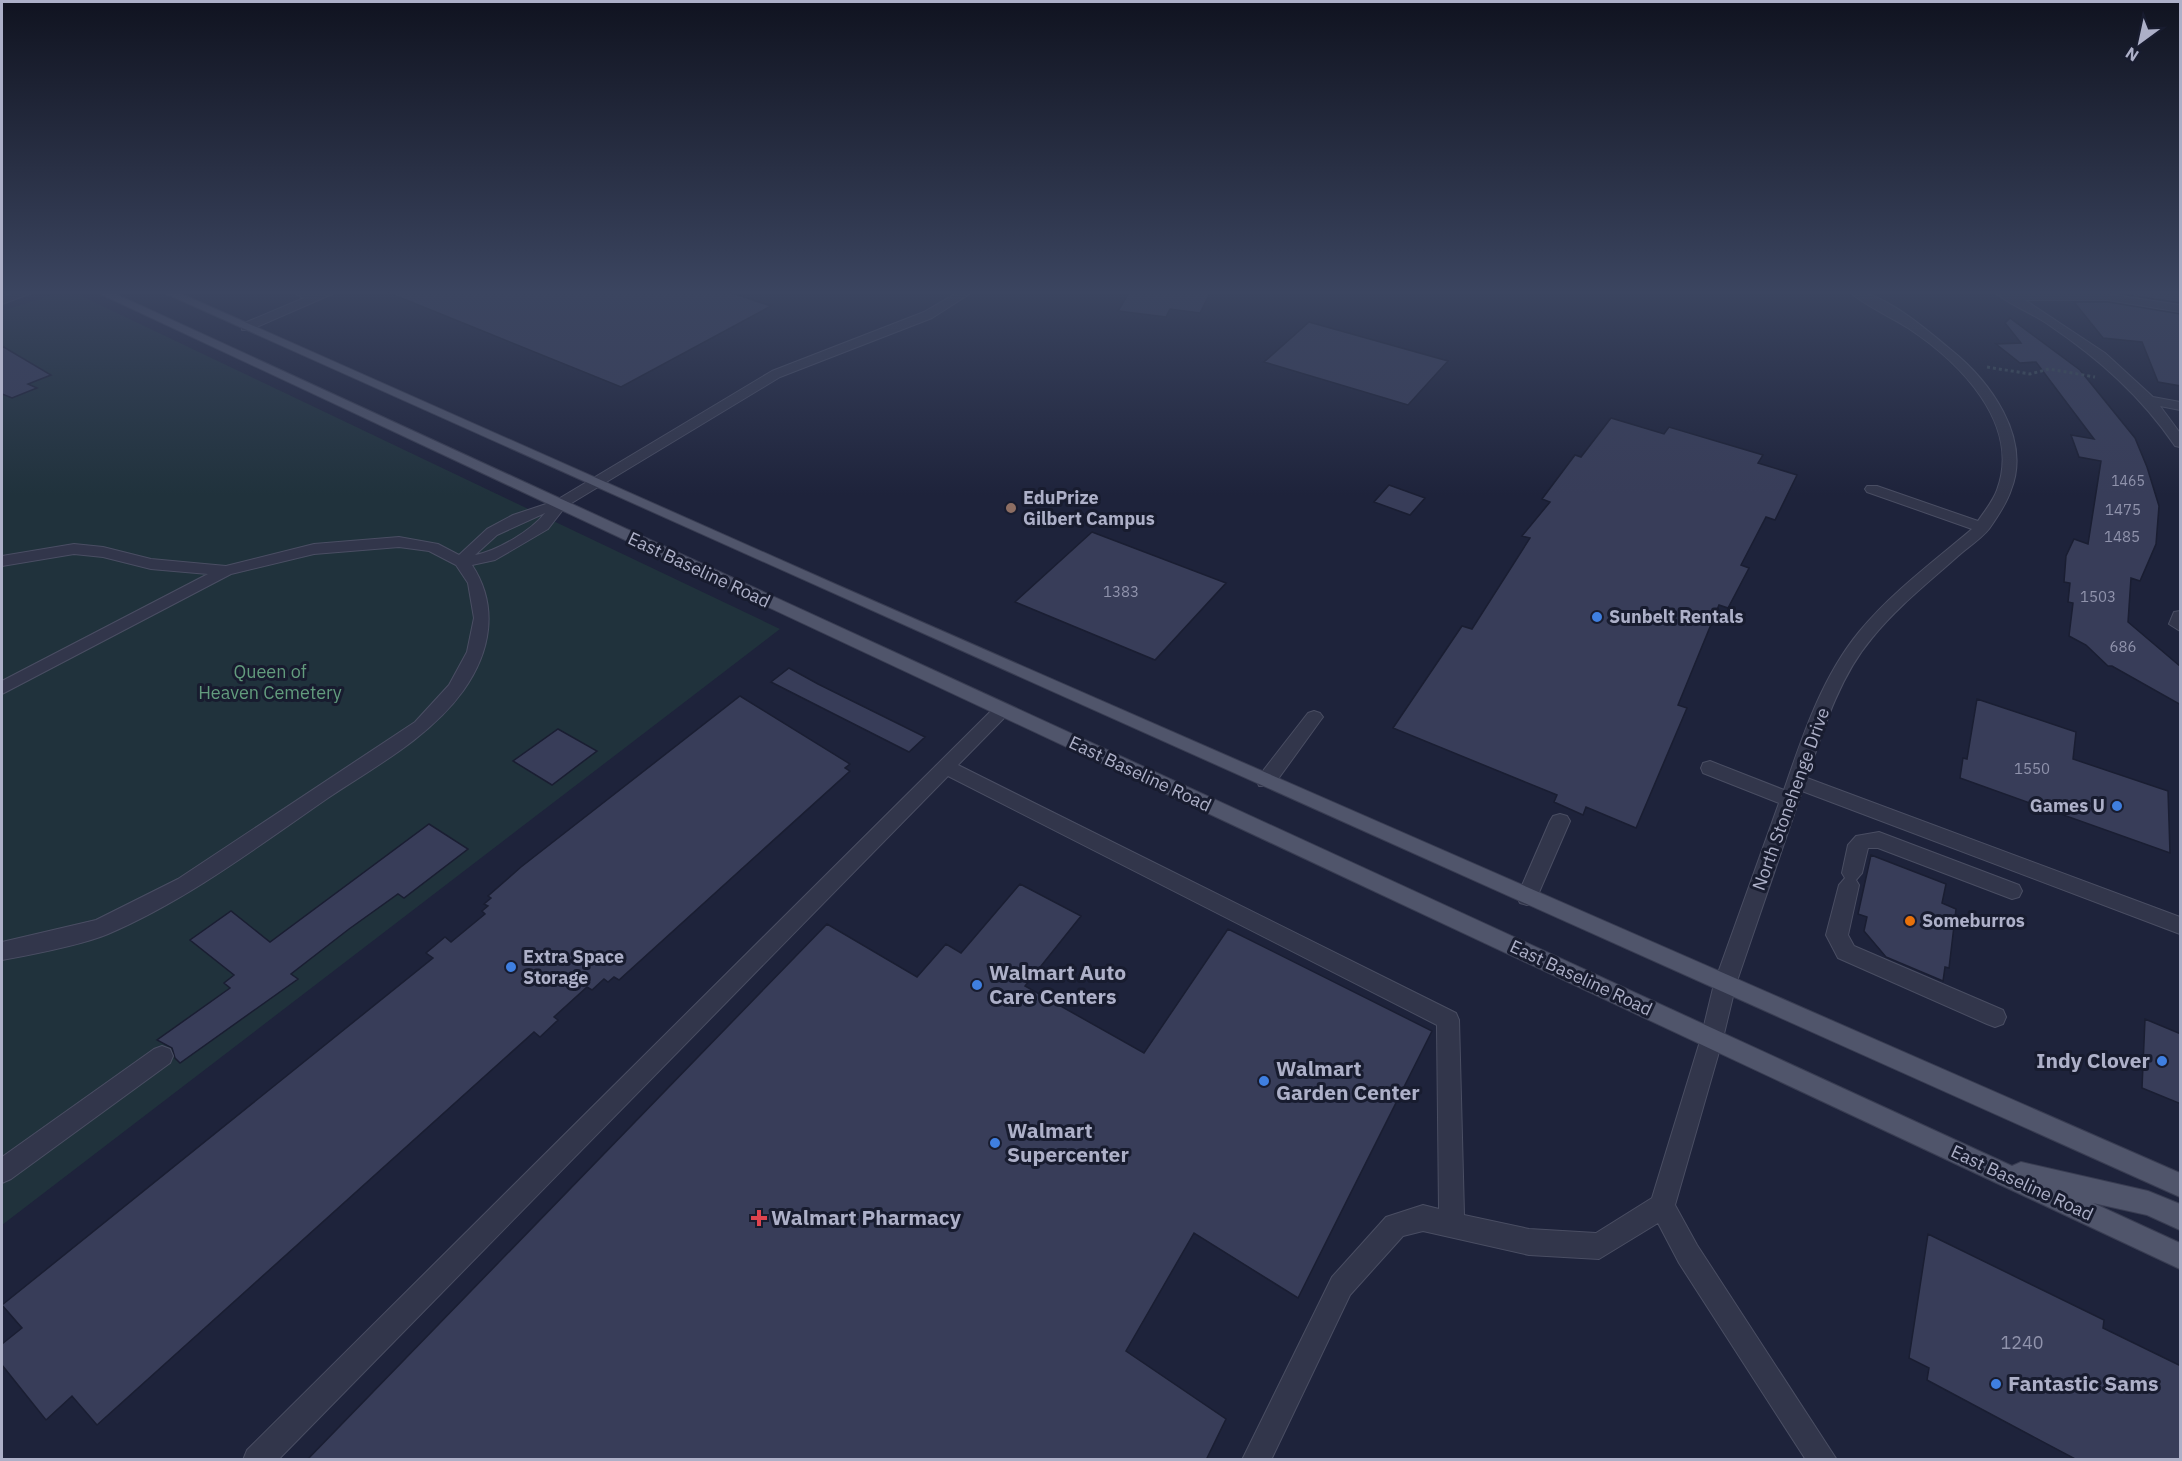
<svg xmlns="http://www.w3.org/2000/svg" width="2182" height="1461" font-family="'IBM Plex Sans',sans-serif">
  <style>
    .green { fill: #20323c }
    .building { fill: #383d59; stroke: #1a1e32; stroke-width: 1.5 }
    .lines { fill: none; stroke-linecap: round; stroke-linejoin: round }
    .minor-casing { stroke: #4a4e63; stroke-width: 2 }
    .major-casing { stroke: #393d52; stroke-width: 2 }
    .path { stroke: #3e4f59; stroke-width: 3; stroke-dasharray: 3 3; stroke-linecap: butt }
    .minor { fill: #32364b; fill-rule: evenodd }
    .major { fill: #50556b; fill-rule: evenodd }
    .education-dot { fill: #8d6e63; stroke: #181c2f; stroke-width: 2 }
    .shop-dot { fill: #3f7fe0; stroke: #181c2f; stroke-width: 2 }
    .food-dot { fill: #e8710a; stroke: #181c2f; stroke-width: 2 }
    .health-dot { fill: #e0444e; stroke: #181c2f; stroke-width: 2 }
    .labels { text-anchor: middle; stroke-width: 6; stroke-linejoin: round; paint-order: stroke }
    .far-number-label { font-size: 14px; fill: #9093ac }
    .number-label { font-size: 15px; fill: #9093ac }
    .poi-label { font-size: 18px; font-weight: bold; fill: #adb0c8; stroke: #181c2f; text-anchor: start }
    .street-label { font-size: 18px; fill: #adb0c8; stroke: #181c2f }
    .park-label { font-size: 18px; fill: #629b7d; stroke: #181c2f }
    .near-number-label { font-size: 18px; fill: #9093ac }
    .near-poi-label { font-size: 21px; font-weight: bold; fill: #adb0c8; stroke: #181c2f; text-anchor: start }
  </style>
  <rect width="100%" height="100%" fill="#1e233b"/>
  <path class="green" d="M73 292 780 629 2 1225V311L58 293Z"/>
  <path class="building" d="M384 291H726L771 306 621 387Z
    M1130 291H1211L1200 313 1170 309 1166 317 1118 311Z
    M2070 291H2181V303L2108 292Z
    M2074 302H2108L2181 314V386L2158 382 2142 342 2103 338Z
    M2010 318 2080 370 2135 438 2147 467 2159 506 2156 544 2140 581 2131 578 2128 622 2181 667V705L2112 666H2108L2086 645 2069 636 2073 603 2068 602 2070 583 2064 582 2066 556 2074 539 2088 544 2101 461 2079 457 2071 435 2094 439 2036 362 2020 363 1996 344 2021 343 2005 323Z
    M1309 322 1448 361 1408 405 1264 362Z
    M2 346 51 375 28 384 37 388 12 398 2 394Z
    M1611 418 1664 434 1669 427 1763 455 1758 463 1797 475 1775 520 1766 517 1741 565 1749 568 1728 608 1719 605 1678 705 1687 708 1636 828 1586 807 1583 815 1554 802 1557 795 1393 728 1462 626 1472 629 1530 538 1522 536 1550 502 1542 499 1575 455 1581 457Z
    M1389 485 1425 498 1410 515 1374 502Z
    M1092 532 1226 583 1155 660 1015 602Z
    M789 668 818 684 925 737 909 752 771 682Z
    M740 696 850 764 845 768 850 771 619 980 614 977 608 982 604 979 592 990 587 987 554 1017 558 1020 540 1037 534 1032 97 1425 72 1396 46 1420 2 1365V1344L22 1328 2 1305 433 958 426 953 445 937 451 942 485 914 482 911 488 906 484 904 491 898 488 896 521 867Z
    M1977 699 2076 732 2073 759 2168 791 2170 853 1960 778 1963 758 1967 759Z
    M558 729 597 751 552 785 513 761Z
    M429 824 468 849 404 898 398 894 349 929 291 974 298 979 180 1063 175 1058 172 1048 157 1040 230 988 224 983 234 975 190 940 231 911 270 942Z
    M1871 855 1946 884 1942 903 1956 909 1949 968 1945 967 1943 981 1886 957 1864 931 1867 917 1858 914Z
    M1020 884 1081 916 1025 986 1144 1053 1228 929 1432 1031 1298 1298 1194 1233 1126 1351 1226 1419 1206 1460H307L827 924 917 977 946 944 961 953Z
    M2145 1019 2181 1034V1104L2142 1088Z
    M1928 1234 2104 1320 2103 1328 2181 1366V1460H2077L1927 1380 1929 1368 1909 1358Z"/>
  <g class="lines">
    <g class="minor-casing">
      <path id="minor" d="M21 291H37L2 304V297Z
        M291 291H306L314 294 323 291H339L250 330H242V324L304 298Z
        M960 291H974L932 318 780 377 565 507 548 529 495 560 472 565C499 606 491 652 463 691 429 738 374 767 328 798 257 847 187 900 108 934 82 945 29 955 2 960V942L96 920 178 879 415 722 449 685 467 652 474 618 468 583 456 565 429 551 399 547 314 554 231 574 2 694V681L208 574 151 569 103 557 74 554 2 566V556L74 544 103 547 151 559 226 566 314 544 399 537 438 544 459 555 487 529 513 515 555 501 772 371 924 312ZM545 513C531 531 497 551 475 555L497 535Z
        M1849 291C1880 289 1926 329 1950 349 1989 380 2032 437 2011 490 2007 503 1996 519 1989 529 1981 539 1967 548 1958 556 1929 582 1897 607 1872 638 1839 677 1823 730 1807 778L2180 917V934L1802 791 1736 984 1723 1038 1675 1205 1697 1245 1837 1460H1806L1679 1263 1658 1223 1599 1259 1529 1255 1423 1231 1403 1236 1350 1295 1271 1460H1242L1332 1277 1386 1217 1423 1205 1439 1209 1437 1025 948 776 278 1460H243L247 1450 996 706 1002 704 1011 710 1008 714 958 765 1456 1013 1459 1020 1464 1215 1529 1229 1596 1233 1652 1198 1701 1038 1714 984 1779 803 1703 773 1701 768 1703 763 1710 761 1784 790C1803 735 1822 677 1859 632 1891 593 1933 562 1972 529L1867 492 1865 489 1867 486H1877L1978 521C1984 512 1993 501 1997 490 2022 423 1958 361 1908 328 1891 317 1862 304 1849 291Z
        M1994 291 2108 294 2180 305V312L2108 300H2025L2105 353 2153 397 2180 402V410L2160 406 2180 433V447L2175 446C2141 396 2099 359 2049 325 2033 313 2008 305 1994 291Z
        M2180 611V631L2169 624 2174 612Z
        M1314 711 1320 713 1323 717 1320 721 1273 786H1259L1257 781 1259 776 1308 713Z
        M1560 814 1567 816 1570 821 1537 897 1534 903 1527 905 1520 903 1517 897 1550 821 1553 816Z
        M1879 832 2019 885 2022 891 2019 897 2012 899 1878 848H1868L1862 873 1856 880 1859 885 1848 935 1854 946 2003 1010 2006 1017 2003 1024 1995 1027 1987 1024 1838 958 1826 935 1839 885 1845 878 1842 873 1848 845 1856 836Z
        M162 1046 170 1049 173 1056 170 1063 11 1179 2 1183V1157L154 1049Z"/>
    </g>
    <g class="major-casing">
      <path id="major" d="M94 291H109L2012 1166 2021 1162 2148 1191 2180 1204V1230L2147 1215 2093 1203 2180 1243V1269Z
        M160 291H175L835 584 2180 1173V1197Z"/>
    </g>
    <path class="path" d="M1987 367 2030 374 2049 369 2095 377"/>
    <use href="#minor" class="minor"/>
    <use href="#major" class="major"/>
  </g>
  <linearGradient id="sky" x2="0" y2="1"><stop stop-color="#101320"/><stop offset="0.59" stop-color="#3b4560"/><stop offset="1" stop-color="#3b4560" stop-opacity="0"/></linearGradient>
  <rect width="2182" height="495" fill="url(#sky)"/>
  <circle class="education-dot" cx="1011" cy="508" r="6"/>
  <g class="shop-dot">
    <circle cx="1597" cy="617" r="6"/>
    <circle cx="2117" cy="806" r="6"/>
    <circle cx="511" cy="967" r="6"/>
    <circle cx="977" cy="985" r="6"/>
    <circle cx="2162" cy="1061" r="6"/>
    <circle cx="1264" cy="1081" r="6"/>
    <circle cx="995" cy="1143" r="6"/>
    <circle cx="1996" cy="1384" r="6"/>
  </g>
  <circle class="food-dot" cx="1910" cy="921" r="6"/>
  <path class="health-dot" d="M756 1209h6v6h6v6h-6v6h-6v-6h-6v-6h6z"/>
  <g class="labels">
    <g class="far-number-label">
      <text x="2128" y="486">1465</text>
    </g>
    <g class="number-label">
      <text x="2123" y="515">1475</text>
      <text x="2122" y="542">1485</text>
      <text x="1121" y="597">1383</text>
      <text x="2098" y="602">1503</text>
      <text x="2123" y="652">686</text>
      <text x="2032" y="774">1550</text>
    </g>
    <g class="poi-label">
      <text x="1023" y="504">EduPrize<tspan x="1023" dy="21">Gilbert Campus</tspan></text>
      <text x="1609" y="623">Sunbelt Rentals</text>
      <text x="2105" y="812" text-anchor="end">Games U</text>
      <text x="1922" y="927">Someburros</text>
      <text x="523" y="963">Extra Space<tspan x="523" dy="21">Storage</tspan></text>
    </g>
    <g class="street-label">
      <text transform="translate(699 570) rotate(25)" y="6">East Baseline Road</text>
      <text transform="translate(1140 774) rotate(25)" y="6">East Baseline Road</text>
      <text transform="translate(1791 799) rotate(-70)" y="6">North Stonehenge Drive</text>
      <text transform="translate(1581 978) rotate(25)" y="6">East Baseline Road</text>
      <text transform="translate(2022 1183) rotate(25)" y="6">East Baseline Road</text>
    </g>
    <g class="park-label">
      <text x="270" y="678">Queen of<tspan x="270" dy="21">Heaven Cemetery</tspan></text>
    </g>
    <g class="near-number-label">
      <text x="2022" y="1349">1240</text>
    </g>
    <g class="near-poi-label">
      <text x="989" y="980">Walmart Auto<tspan x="989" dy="24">Care Centers</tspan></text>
      <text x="2150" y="1068" text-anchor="end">Indy Clover</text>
      <text x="1276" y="1076">Walmart<tspan x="1276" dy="24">Garden Center</tspan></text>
      <text x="1007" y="1138">Walmart<tspan x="1007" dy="24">Supercenter</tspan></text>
      <text x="771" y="1225">Walmart Pharmacy</text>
      <text x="2008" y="1391">Fantastic Sams</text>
    </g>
  </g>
  <rect width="2182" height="1461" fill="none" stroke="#adb0c8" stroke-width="6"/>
  <g transform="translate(2140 42) rotate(213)" stroke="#181c2f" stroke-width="4.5" paint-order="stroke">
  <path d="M0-4.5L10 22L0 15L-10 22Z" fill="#adb0c8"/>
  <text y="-9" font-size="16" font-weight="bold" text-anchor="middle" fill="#adb0c8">N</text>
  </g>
</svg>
